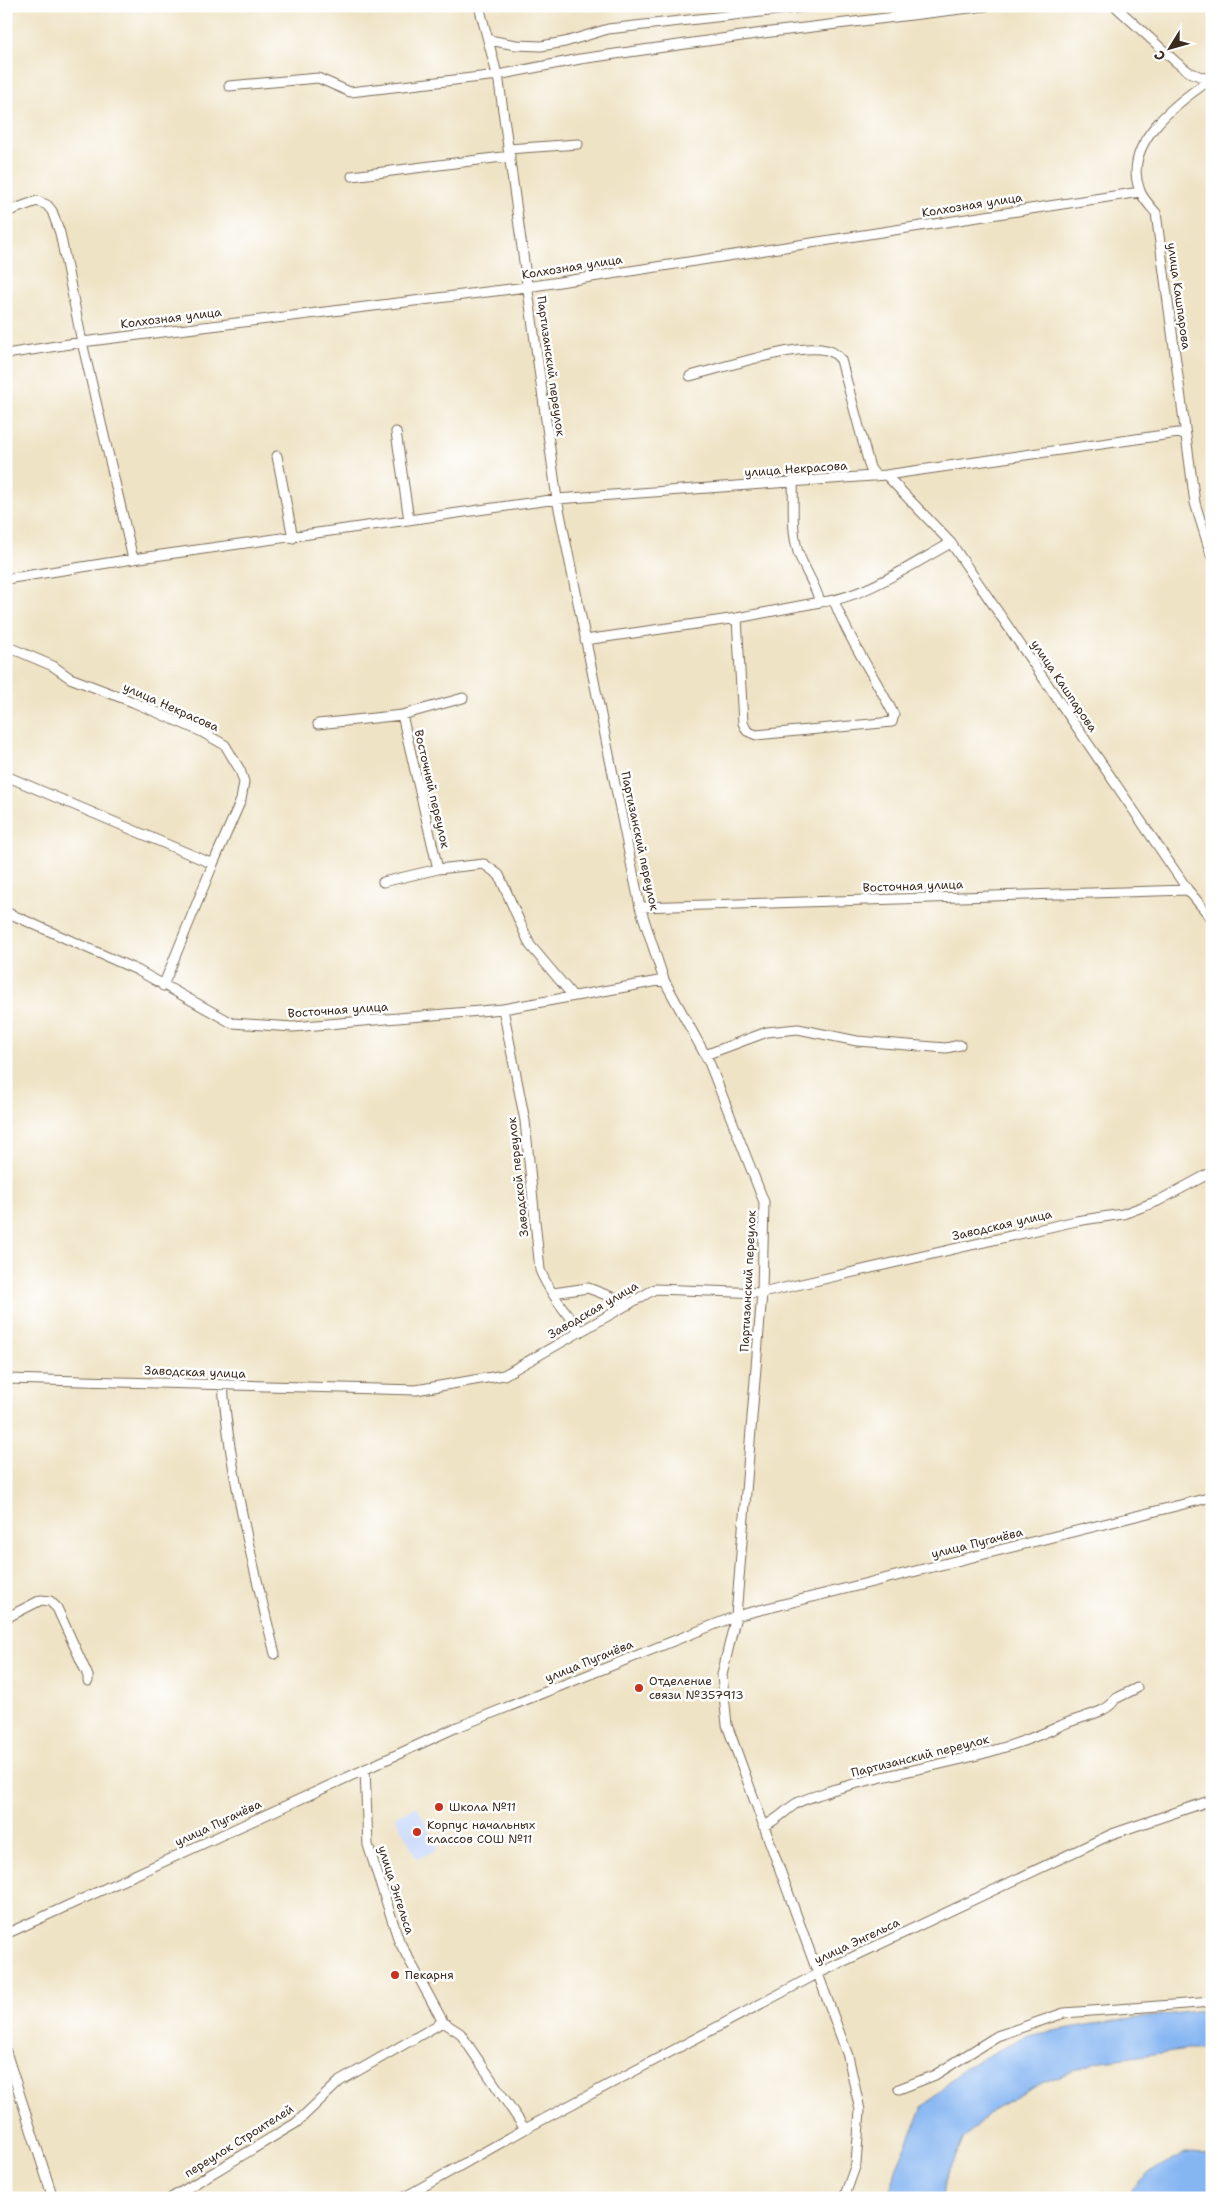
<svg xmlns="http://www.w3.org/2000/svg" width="1218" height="2204" font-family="'Shantell Sans',sans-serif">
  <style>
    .built { fill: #ccdbfa }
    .water { fill: #86b6f2; stroke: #607088 }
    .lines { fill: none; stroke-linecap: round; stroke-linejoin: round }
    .minor-casing { stroke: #7a6b58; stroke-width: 11 }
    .minor { stroke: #fff; stroke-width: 9 }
    .poi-dot { fill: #c8321e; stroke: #fff; stroke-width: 2 }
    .labels { text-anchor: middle; stroke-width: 5; stroke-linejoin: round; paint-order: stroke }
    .street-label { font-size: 12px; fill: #3b2a1e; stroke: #fff }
    .poi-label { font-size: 12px; fill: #3b2a1e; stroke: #fff; text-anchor: start }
  </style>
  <rect width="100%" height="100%" fill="#fff"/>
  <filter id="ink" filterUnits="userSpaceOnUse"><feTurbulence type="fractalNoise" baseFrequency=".02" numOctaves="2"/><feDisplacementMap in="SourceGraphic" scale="10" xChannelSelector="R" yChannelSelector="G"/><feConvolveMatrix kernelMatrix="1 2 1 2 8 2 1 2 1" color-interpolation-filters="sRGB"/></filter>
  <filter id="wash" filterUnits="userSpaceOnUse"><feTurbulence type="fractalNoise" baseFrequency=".0096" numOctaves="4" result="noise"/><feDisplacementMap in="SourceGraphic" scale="20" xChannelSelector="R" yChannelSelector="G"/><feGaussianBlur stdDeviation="1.12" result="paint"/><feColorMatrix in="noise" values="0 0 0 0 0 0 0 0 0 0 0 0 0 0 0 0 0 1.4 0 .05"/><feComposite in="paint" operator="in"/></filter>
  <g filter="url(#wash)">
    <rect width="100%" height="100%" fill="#efe3c5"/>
    <path class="built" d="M417 1806 438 1849 417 1859 395 1816Z"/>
    <path class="water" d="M1212 2009V2049H1188L1096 2062 1042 2083 994 2109 964 2138 944 2183 942 2198H889L896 2169 923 2107 964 2068 1026 2036 1092 2024Z
      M1185 2153 1212 2154V2198H1122L1149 2172Z"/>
  </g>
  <g filter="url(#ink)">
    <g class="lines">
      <g class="minor-casing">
        <path id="minor" d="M479 6 499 82 557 499 640 907 664 980 709 1062 764 1202 762 1293 736 1616 722 1675 727 1725 848 2056 860 2110 856 2164 844 2198
          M1115 6 1176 62 1189 72 1212 81
          M489 40 516 45 541 46 565 42 608 29 814 6
          M1210 80C1176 103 1121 144 1140 191 1143 199 1151 207 1156 213L1195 503 1212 558
          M229 86 318 78 350 92 498 75 580 59 763 33 986 6
          M508 149 578 144
          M352 176 510 156
          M6 212 37 201 47 205 52 211 60 233 82 342 133 559
          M6 354 82 342 527 287 1140 192
          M690 376C722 368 798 343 826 350 833 351 837 355 841 360L870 468 876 476
          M396 432 409 520
          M277 456 293 538
          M886 475 951 543 1188 890 1212 919
          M6 579 133 559 557 499 886 475 1185 432
          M820 602C862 599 914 563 951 543
          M737 618 743 723 747 731 756 735 892 722 894 715C874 675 851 644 834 601
          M585 640 737 618 820 602C815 584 804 569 798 552 791 529 794 505 793 481
          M6 646 53 666 70 678 133 702 200 731 225 745 240 770 244 782 241 800 213 864 163 986
          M402 715 438 869 484 864 499 875 530 945 573 996
          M318 724 402 715 463 698
          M6 776 213 864
          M383 882 438 869
          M640 907 1188 890
          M6 912 137 970 232 1023 293 1027 503 1009 664 980
          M503 1009 525 1121 540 1270C549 1292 566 1312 580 1332
          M705 1055 767 1032 798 1029 857 1041 946 1048 960 1045
          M553 1293 588 1288 630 1304
          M6 1379 416 1390 504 1375 655 1289 762 1293 1076 1221 1123 1214 1158 1201 1212 1172
          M223 1385C230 1476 253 1565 275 1654
          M6 1618 41 1600 50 1601 57 1608 88 1676V1681
          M365 1769 368 1845 399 1941 443 2022 460 2033 525 2129
          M763 1826C777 1821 785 1810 797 1803 807 1798 819 1795 829 1791 908 1767 987 1761 1062 1725 1077 1717 1108 1714 1115 1699L1137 1688
          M6 1934 455 1728 736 1616 1212 1497
          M6 2052 53 2198
          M899 2089 935 2075 997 2036 1064 2013 1212 2002
          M171 2198 296 2123 340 2081 443 2022
          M403 2198 525 2129 817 1974 1112 1834 1212 1800"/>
      </g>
      <use href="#minor" class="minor"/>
    </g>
  </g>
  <g class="poi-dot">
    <circle cx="639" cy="1688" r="5"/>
    <circle cx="439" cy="1807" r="5"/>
    <circle cx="417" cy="1832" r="5"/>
    <circle cx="395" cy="1975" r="5"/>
  </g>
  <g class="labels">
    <g class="street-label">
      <text transform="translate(972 205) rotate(-9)" y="4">Колхозная улица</text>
      <text transform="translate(572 267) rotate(-9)" y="4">Колхозная улица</text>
      <text transform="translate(1179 296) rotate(82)" y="4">улица Кашпарова</text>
      <text transform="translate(171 318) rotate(-7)" y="4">Колхозная улица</text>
      <text transform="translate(551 366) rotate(82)" y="4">Партизанский переулок</text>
      <text transform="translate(796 469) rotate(-4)" y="4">улица Некрасова</text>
      <text transform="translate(1064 686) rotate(56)" y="4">улица Кашпарова</text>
      <text transform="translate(171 707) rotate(24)" y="4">улица Некрасова</text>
      <text transform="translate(432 789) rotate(77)" y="4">Восточный переулок</text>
      <text transform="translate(640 841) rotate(78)" y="4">Партизанский переулок</text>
      <text transform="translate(913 886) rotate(-2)" y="4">Восточная улица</text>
      <text transform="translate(338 1010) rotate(-4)" y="4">Восточная улица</text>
      <text transform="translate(518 1177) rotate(-96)" y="4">Заводской переулок</text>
      <text transform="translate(1002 1225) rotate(-13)" y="4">Заводская улица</text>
      <text transform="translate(748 1281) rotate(-87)" y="4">Партизанский переулок</text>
      <text transform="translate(593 1310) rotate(-30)" y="4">Заводская улица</text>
      <text transform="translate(195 1372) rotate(2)" y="4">Заводская улица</text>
      <text transform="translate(977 1543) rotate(-14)" y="4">улица Пугачёва</text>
      <text transform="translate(589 1661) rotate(-22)" y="4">улица Пугачёва</text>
      <text transform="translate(920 1756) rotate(-14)" y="4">Партизанский переулок</text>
      <text transform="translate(218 1823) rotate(-25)" y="4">улица Пугачёва</text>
      <text transform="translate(396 1890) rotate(72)" y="4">улица Энгельса</text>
      <text transform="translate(857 1941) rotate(-25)" y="4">улица Энгельса</text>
      <text transform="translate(239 2141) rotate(-32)" y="4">переулок Строителей</text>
    </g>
    <g class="poi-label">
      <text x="649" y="1685">Отделение<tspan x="649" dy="14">связи №357913</tspan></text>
      <text x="449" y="1811">Школа №11</text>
      <text x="427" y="1829">Корпус начальных<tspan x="427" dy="14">классов СОШ №11</tspan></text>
      <text x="405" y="1979">Пекарня</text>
    </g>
  </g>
  <rect width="1218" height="2204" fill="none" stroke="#fff" stroke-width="25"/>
  <g transform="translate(1170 48) rotate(233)" stroke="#ffffff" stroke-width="4" paint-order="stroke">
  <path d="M0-4L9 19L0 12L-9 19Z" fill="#3b2a1e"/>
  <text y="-8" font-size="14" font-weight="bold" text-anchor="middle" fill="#3b2a1e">С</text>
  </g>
</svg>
